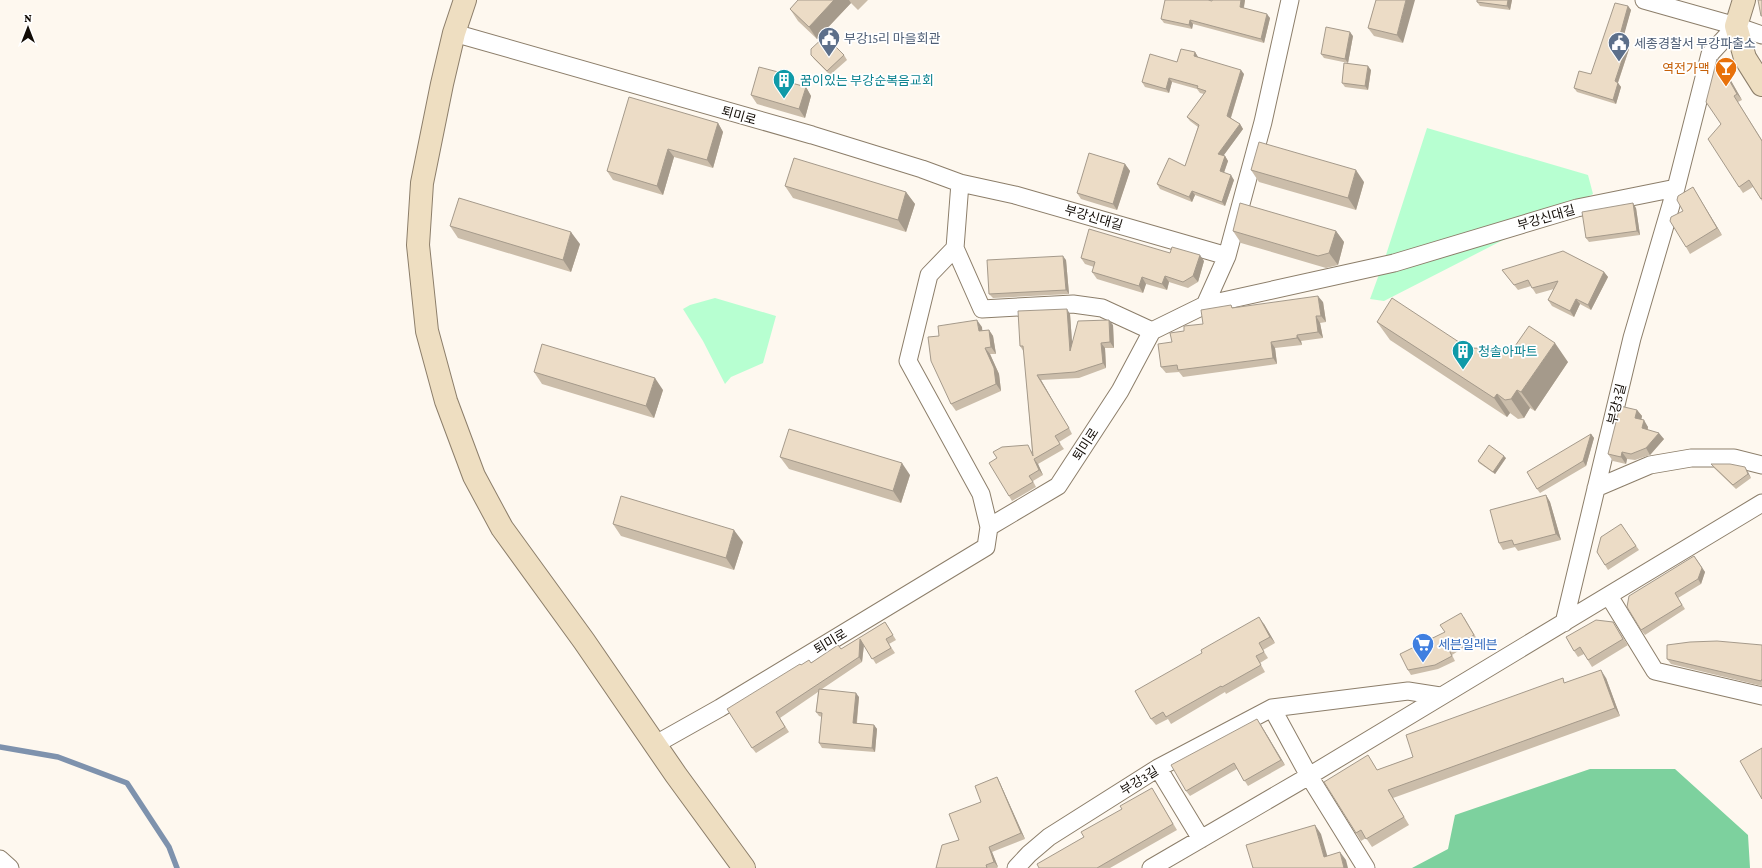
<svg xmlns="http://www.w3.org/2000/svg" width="1762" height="868" font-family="'Crimson Pro','Noto Sans KR',serif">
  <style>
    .green { fill: #b7ffd1 }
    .forest { fill: #7dd19e }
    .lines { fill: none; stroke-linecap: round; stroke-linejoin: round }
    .stream { stroke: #7e92ad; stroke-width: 5.5 }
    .street-casing { stroke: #8c7e6a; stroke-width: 19 }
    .secondary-casing { stroke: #8c7e6a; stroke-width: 24 }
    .street { stroke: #fff; stroke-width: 17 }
    .secondary { stroke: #eedec1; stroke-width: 22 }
    .wall { fill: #cbbdaa }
    .shaded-wall { fill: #a59a8b }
    .building { fill: #ecdcc6; stroke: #a59a8b }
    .labels { text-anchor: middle; stroke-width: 3.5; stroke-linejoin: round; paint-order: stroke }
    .service-label { font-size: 13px; fill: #4e5e75; stroke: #fff; text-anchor: start }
    .food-label { font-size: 13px; fill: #c56008; stroke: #fff; text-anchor: end }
    .culture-label { font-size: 13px; fill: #0d838f; stroke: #fff; text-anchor: start }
    .street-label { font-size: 13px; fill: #120c06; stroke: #fff }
    .shop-label { font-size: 13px; fill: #366cbe; stroke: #fff; text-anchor: start }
  </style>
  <rect width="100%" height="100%" fill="#fef8ef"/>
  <path class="green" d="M1427 128 1588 175 1593 194 1384 301 1370 299 1385 258Z
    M715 298 776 316 763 363 731 377 725 384 703 341 683 309 690 305Z"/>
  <path class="forest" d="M1590 769H1675L1748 835 1750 868H1412L1448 849 1455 815Z"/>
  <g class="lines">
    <path class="stream" d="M0 747 58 757 127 783 169 847 177 868"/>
    <g class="street-casing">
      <path id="street" d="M1290 0 1263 122 1227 256 1205 305 1394 263 1577 208 1676 188 1710 54 1736 26
        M1644 0 1736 26 1762 35
        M454 33 812 135 922 169 960 183 955 248 929 275 908 361 981 494 989 527
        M960 183 1015 195 1227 256
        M955 248 982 309 1073 304 1102 308 1152 331
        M1596 488 1650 465 1691 458H1734L1762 465
        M1609 596 1655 671 1762 696
        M1564 623 1632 338 1676 188
        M1272 708 1309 776 1366 868
        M656 744 720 708 986 547 989 527 1058 486 1120 391 1152 331 1205 305
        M1158 768 1201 839
        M0 859 10 868
        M1016 868 1029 854 1049 837 1158 768 1272 708 1408 691 1440 696
        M1151 868 1309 776 1762 503"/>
    </g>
    <g class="secondary-casing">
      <path id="secondary" d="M465 0 454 33 442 84 422 183 418 245 427 331 446 401 474 476 502 528 584 641 676 775 744 868
        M1744 0 1736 26 1745 58 1762 85"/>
    </g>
    <use href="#street" class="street"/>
    <use href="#secondary" class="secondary"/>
  </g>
  <path class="wall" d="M798 0H868L858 10 851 3 817 39 798 21 790 9Z
    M1212 0H1245L1244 8 1270 18 1264 43 1193 24 1192 29 1164 23 1161 19 1212 1Z
    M1376 0 1403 43 1374 36 1368 28Z
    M1477 0H1512L1510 10 1480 6 1477 2Z
    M1628 6 1631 10 1621 43 1627 45 1629 49 1618 83 1621 87 1616 104 1577 92 1574 88 1591 74Z
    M1353 36 1348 63 1324 58 1321 54Z
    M1195 52 1198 57 1244 74 1231 118 1240 124 1243 129 1223 156H1225L1228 161 1224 173 1234 180 1225 206 1195 195 1192 202 1160 189 1157 184 1185 166 1198 127 1190 121 1187 117 1204 94 1200 93 1197 89 1172 82 1169 93 1145 87 1142 82Z
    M811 55H844L847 60 830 75 814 59Z
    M1722 65 1742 100 1738 102 1762 140V201L1753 187 1743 193 1739 187 1721 124Z
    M1371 70 1368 90 1345 87 1342 83Z
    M788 82 806 87 811 96 805 118 757 104 751 95Z
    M718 123 723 132 713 168 674 157 663 195 613 180 607 171Z
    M1125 164 1130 171 1117 210 1081 199 1077 193Z
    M1251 170 1364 182 1356 210 1259 182Z
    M785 186 906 192 915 204 906 232 793 198Z
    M1693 187 1722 235 1690 254 1686 247 1683 211Z
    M1636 208 1640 235 1589 242 1586 238Z
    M450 226 580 244 571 272 458 238Z
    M1233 231H1336L1344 242 1338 265 1326 268 1241 243Z
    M1170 253 1204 261 1198 282 1188 288 1169 282 1167 290 1146 284 1143 293 1097 279 1092 272 1094 267 1085 264 1081 258Z
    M1066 260 1069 294 993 298 989 294Z
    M1502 270 1604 272 1608 277 1591 310 1580 304 1574 317 1552 306 1548 300 1554 289 1536 294 1531 286 1518 290Z
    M1323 302 1326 322 1320 323 1323 338 1301 341 1302 345 1275 348 1277 364 1183 377 1179 372 1166 373 1161 367 1184 331 1203 324 1231 305 1233 308Z
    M1070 314 1072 342 1113 325 1114 348H1105L1106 368 1079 378 1041 380 1072 434 1059 442 1064 449 1038 464 1043 475 1033 481 1036 487 1012 501 1009 496 1032 450V451L1024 352 1020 346Z
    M1377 322 1468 348 1568 362 1535 411 1530 408 1524 418 1518 419 1510 413 1507 417 1390 340Z
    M982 327V330H989L993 336 996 354H990L999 374 1001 391 956 411 951 404 939 336Z
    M534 372 663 390 654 418 542 384Z
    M1637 410 1642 416 1641 420 1648 427V430L1664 439 1650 455 1635 460 1627 459 1626 464 1613 461 1608 454Z
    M1591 434 1594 438 1586 466 1540 493 1537 489Z
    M780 457 910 475 901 503 789 469Z
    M1506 458 1495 474 1479 463 1478 461Z
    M1711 464 1748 472 1751 478 1736 489 1714 468Z
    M1546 495 1550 502 1561 540 1518 551 1515 547 1503 550 1499 543Z
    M613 524 743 542 734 570 621 536Z
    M1621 524 1639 550 1608 570 1597 552Z
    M1697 560 1705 572 1701 584 1678 598 1685 609 1645 635 1641 630Z
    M1464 617 1477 639 1452 655 1455 661 1438 669 1411 675 1408 670 1445 632Z
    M885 622 896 640 889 644 895 653 876 664 864 645 862 662 822 689 859 697 857 723 874 725 877 729 875 752 822 748 819 743 822 717 819 716 816 712 818 692 780 718 789 732 756 753 752 748 801 665 811 663 841 649Z
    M1613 622 1628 645 1592 667 1584 654 1578 657 1574 651Z
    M1264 624 1275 643 1263 650 1268 658 1260 663 1265 672 1226 694 1225 692 1171 724 1168 719 1156 725 1151 719Z
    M1762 645V686L1671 664 1667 659Z
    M1606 678 1620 716 1393 798 1409 825 1372 847 1366 838 1361 841 1356 833 1373 763 1377 770 1413 757 1566 683Z
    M1261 725 1285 765 1248 786 1237 769 1190 796 1186 791Z
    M997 777 1000 783 1025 839 992 852 998 867 997 868H936L959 840 981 802Z
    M1155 793 1177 830 1110 868H1039L1084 837Z"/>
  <path class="shaded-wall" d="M834 0H849L851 3 817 39 809 27Z
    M1241 0H1245L1243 11 1240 7Z
    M1406 0H1415L1403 43 1397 35Z
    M1508 0H1512L1510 10 1507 6Z
    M1628 6 1631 10 1621 46 1618 42Z
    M1267 14 1270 18 1264 43 1261 39Z
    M1190 20 1193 24 1192 29 1189 25Z
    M1350 32 1353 36 1348 63 1345 59Z
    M1627 45 1629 49 1617 85 1615 81Z
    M1195 52 1198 57 1197 60 1194 56Z
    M1717 59 1722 65 1742 100 1737 94Z
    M1368 66 1371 70 1368 90 1365 86Z
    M1241 70 1244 74 1230 120 1227 116Z
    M782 73 788 82 786 89 781 80Z
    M1169 78 1172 82 1169 93 1166 89Z
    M1618 83 1621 87 1616 104 1613 100Z
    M806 87 811 96 805 118 799 109Z
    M718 123 723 132 713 168 707 160Z
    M1240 124 1243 129 1221 159 1218 154Z
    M668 149 674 157 663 195 657 186Z
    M1225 156 1228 161 1223 175 1220 171Z
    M1125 164 1130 171 1117 210 1113 204Z
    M1356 170 1364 182 1356 210 1348 198Z
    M1231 175 1234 180 1225 206 1222 202Z
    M1693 187 1697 194 1722 235 1717 228Z
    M1192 191 1195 195 1192 202 1189 197Z
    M906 192 915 204 906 232 898 220Z
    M1633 203 1636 208 1640 235 1637 231Z
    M1336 231 1344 242 1338 265 1329 253Z
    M571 232 580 244 571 272 563 260Z
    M1200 255 1204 261 1198 282 1193 276Z
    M1063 256 1066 260 1069 294 1066 290Z
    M1604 272 1608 277 1591 310 1588 305Z
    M1165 276 1169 282 1167 290 1162 284Z
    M1142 277 1146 284 1143 293 1139 286Z
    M1318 296 1323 302 1326 322 1321 316Z
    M1576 299 1580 304 1574 317 1570 311Z
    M1067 309 1070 314 1073 356 1070 351Z
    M1316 316 1320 323 1323 338 1318 332Z
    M977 320 982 327 983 337 979 331Z
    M1109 320 1113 325 1114 348 1110 342Z
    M989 330 993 336 996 354 991 347Z
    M1297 335 1301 341 1302 345 1297 338Z
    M1271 342 1275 348 1277 364 1273 358Z
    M1101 343 1105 348 1106 368 1103 363Z
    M1555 343 1568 362 1535 411 1521 392Z
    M985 348 990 354 999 374 1001 391 996 384Z
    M1037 375 1041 380 1072 434 1069 428Z
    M655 378 663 390 654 418 646 406Z
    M1517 390 1530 408 1524 418 1511 399Z
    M1497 394 1510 413 1507 417 1494 398Z
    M1637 410 1642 416 1640 425 1635 418Z
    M1644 420 1648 427 1646 435 1642 428Z
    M1659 433 1664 439 1650 455 1646 448Z
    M1591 434 1594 438 1586 466 1583 461Z
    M1622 452 1627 459 1626 464 1621 457Z
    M1504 456 1506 458 1495 474 1493 472Z
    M1034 459 1038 464 1043 475 1039 470Z
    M902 463 910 475 901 503 893 491Z
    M1745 467 1748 472 1751 478 1748 474Z
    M1546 495 1550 502 1561 540 1556 534Z
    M734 530 743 542 734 570 726 558Z
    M1694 556 1705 572 1701 584 1698 579Z
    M1259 617 1264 624 1275 643 1270 637Z
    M860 639 864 644 862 662 859 657Z
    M1601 670 1606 678 1620 716 1615 708Z
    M856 693 859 697 856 727 853 723Z
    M1257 719 1261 725 1285 765 1281 760Z
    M874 725 877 729 875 752 872 748Z
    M997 777 1000 783 1025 839 1021 833Z
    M1315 825 1321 834 1330 865 1324 857Z
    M989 847 992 852 998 867 994 862Z
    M1340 852 1346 860 1348 868H1344Z"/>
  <path class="building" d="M798 0H834L809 27 790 9Z
    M1165 0H1208L1212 1V0H1241L1240 7 1267 14 1261 39 1190 20 1189 25 1161 19Z
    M1376 0H1406L1397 35 1368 28Z
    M1477 0H1508L1507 6 1477 2Z
    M1758 0H1762V16H1761Z
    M1615 3 1628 6 1618 42 1627 45 1615 81 1618 83 1613 100 1574 88 1579 71 1591 74Z
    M1326 27 1350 32 1345 59 1321 54Z
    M825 36 844 55 827 71 811 55V49Z
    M1181 49 1195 52 1194 56 1241 70 1227 116 1240 124 1218 154 1225 156 1220 171 1231 175 1222 202 1192 191 1189 197 1157 184 1169 158 1185 166 1199 125 1187 117 1206 91 1197 88 1198 86 1169 78 1166 89 1142 82 1150 54 1177 62Z
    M1717 59 1737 94 1734 96 1762 141V198L1761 199 1749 180 1739 187 1708 139 1721 124 1706 102Z
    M1344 63 1368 66 1365 86 1342 83Z
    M759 67 782 73 781 80 806 87 799 109 751 95Z
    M629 97 718 123 707 160 668 149 657 186 607 171Z
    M1259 142 1356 170 1348 198 1251 170Z
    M1089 153 1125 164 1113 204 1077 193Z
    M794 158 906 192 898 220 785 186Z
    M1693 187 1717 228 1686 247 1670 221 1671 217 1683 211 1677 200 1678 196Z
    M459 198 571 232 563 260 450 226Z
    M1240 203 1336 231 1329 253 1318 256 1233 231Z
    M1633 203 1637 231 1586 238 1582 212Z
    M1089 229 1170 253 1172 247 1200 255 1193 276 1183 282 1165 276 1162 284 1142 277 1139 286 1092 272 1095 262 1081 258Z
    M1563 251 1604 272 1588 305 1576 299 1570 311 1548 300 1558 281 1532 288 1528 280 1514 285 1502 270Z
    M1063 256 1066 290 989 294 987 260Z
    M1318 296 1321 316H1316L1318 332 1297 335V338L1271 342 1273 358 1178 370 1177 365 1161 367 1158 344 1172 342 1170 333 1184 331V326L1203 324 1201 310 1231 305 1232 308Z
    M1392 298 1468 348 1513 349 1529 326 1555 343 1521 392 1517 390 1511 399 1505 400 1497 394 1494 398 1377 322Z
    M1067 309 1070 351 1078 321 1109 320 1110 342 1101 343 1103 363 1075 372 1037 375 1069 428 1055 436 1060 444 1034 459 1039 470 1029 476 1033 482 1009 496 989 463 997 458 993 452 1002 447 1028 445 1033 456 1023 346H1020L1018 311Z
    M977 320 979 331 989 330 991 347 985 348 994 368 996 384 951 404 931 361 928 337 939 336 938 326Z
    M542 344 655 378 646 406 534 372Z
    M1620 406 1637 410 1635 418 1644 420 1642 428 1659 433 1646 448 1631 454 1622 452 1621 457 1608 454Z
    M789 429 902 463 893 491 780 457Z
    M1591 434 1583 461 1537 489 1527 472Z
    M1489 445 1504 456 1493 472 1478 461Z
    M1711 464H1730L1745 467 1748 474 1733 485Z
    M1546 495 1556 534 1514 545 1512 540 1499 543 1490 510Z
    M621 496 734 530 726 558 613 524Z
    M1621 524 1636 546 1605 565 1597 552 1601 537Z
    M1694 556 1702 568 1698 579 1675 593 1682 605 1641 630 1627 607 1629 596Z
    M1461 613 1474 635 1449 650 1452 656 1435 665 1408 670 1400 654 1445 632 1440 625Z
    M1259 617 1270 637 1259 643 1264 652 1256 656 1261 665 1222 687 1221 686 1166 717 1163 712 1151 719 1135 691 1202 653 1201 650Z
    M1596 620 1613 622 1623 639 1588 660 1580 647 1574 651 1566 637Z
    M885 622 893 635 886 639 891 648 872 659 860 639 859 657 776 712 785 727 752 748 727 709 800 664 801 665 809 660 811 663 838 645 841 649Z
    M1717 641 1762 645V679L1761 681 1667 659V645L1690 642Z
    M1601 670 1615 708 1388 790 1404 817 1366 839 1361 830 1356 833 1324 782 1368 755 1377 770 1413 757 1406 735 1563 678 1564 683Z
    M819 689 856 693 853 723 874 725 872 748 819 743 822 713 816 712Z
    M1257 719 1281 760 1244 781 1234 763 1186 791 1171 765Z
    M1762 748V799L1740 761Z
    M997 777 1021 833 989 847 994 862 986 865 987 868H936L942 845 959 840 949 814 981 802 975 786Z
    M1152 788 1173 824 1097 868H1039L1037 864 1084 837 1081 832 1122 809 1120 806Z
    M1315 825 1324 857 1340 852 1344 868H1253L1246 845Z"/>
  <defs>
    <g id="civic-pin" transform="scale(1.15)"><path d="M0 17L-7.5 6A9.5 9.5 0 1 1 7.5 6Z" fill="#5c6f8a" stroke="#fff"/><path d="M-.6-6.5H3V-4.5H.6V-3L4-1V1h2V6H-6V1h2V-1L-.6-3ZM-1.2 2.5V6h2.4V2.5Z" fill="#fff"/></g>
    <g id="bar-pin" transform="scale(1.15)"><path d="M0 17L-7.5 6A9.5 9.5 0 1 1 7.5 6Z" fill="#e8710a" stroke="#fff"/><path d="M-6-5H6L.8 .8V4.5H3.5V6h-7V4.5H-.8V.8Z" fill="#fff"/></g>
    <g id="building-pin" transform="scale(1.15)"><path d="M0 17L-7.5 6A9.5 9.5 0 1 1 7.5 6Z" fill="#0f9aa8" stroke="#fff"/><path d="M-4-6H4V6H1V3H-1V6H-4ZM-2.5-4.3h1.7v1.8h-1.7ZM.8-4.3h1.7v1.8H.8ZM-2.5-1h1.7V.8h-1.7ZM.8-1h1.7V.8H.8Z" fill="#fff"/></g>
    <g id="supermarket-pin" transform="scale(1.15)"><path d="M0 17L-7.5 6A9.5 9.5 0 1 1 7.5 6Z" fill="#3f7fe0" stroke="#fff"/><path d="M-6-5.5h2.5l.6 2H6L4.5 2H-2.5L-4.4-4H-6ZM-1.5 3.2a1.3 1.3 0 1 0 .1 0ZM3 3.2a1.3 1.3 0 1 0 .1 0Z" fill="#fff"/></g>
  </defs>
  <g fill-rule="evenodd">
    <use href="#civic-pin" x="829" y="38"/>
    <use href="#civic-pin" x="1619" y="43"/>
    <use href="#bar-pin" x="1726" y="68"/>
    <use href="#building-pin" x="784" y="80"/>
    <use href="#building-pin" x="1463" y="351"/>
    <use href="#supermarket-pin" x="1423" y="644"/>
  </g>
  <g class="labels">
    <g class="service-label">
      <text x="844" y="43">부강15리 마을회관</text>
      <text x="1634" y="48">세종경찰서 부강파출소</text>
    </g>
    <g class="food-label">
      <text x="1710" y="73">역전가맥</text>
    </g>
    <g class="culture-label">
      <text x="800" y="85">꿈이있는 부강순복음교회</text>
      <text x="1478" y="356">청솔아파트</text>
    </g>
    <g class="street-label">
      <text transform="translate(739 115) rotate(16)" y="5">퇴미로</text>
      <text transform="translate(1094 217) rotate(16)" y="5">부강신대길</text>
      <text transform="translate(1546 217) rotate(-16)" y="5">부강신대길</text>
      <text transform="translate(1616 404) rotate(-76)" y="5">부강3길</text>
      <text transform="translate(1085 444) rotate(-57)" y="5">퇴미로</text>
      <text transform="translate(830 641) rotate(-31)" y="5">퇴미로</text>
      <text transform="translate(1139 780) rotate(-32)" y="5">부강3길</text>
    </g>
    <g class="shop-label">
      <text x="1438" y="649">세븐일레븐</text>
    </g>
  </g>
  <g transform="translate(28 28)" stroke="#ffffff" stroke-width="3" paint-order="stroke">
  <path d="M0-3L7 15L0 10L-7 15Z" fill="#120c06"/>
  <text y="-6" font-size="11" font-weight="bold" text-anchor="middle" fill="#120c06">N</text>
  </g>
</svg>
